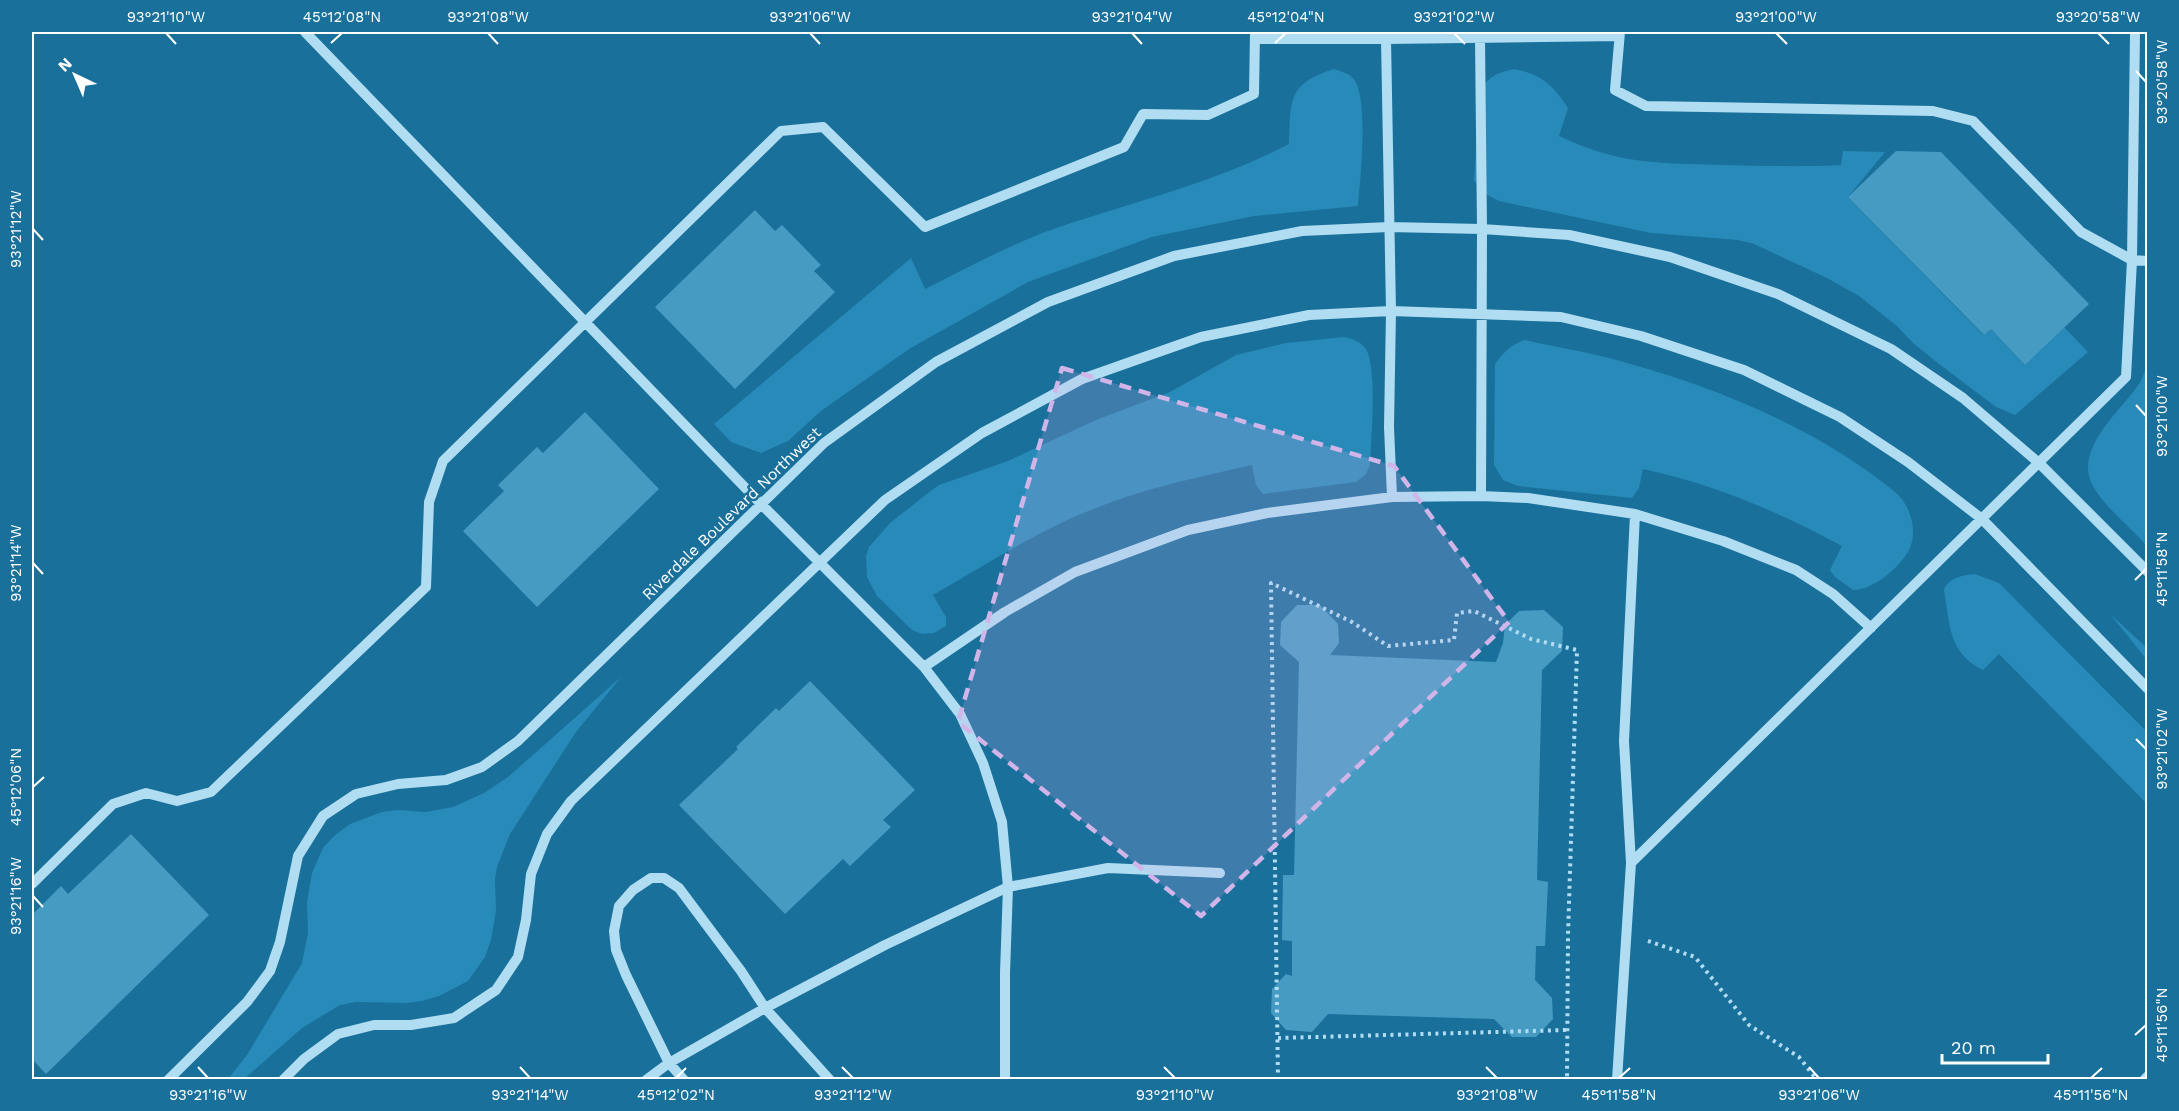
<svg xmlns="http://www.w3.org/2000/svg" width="2179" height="1111" font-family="'Work Sans',sans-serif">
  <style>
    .green { fill: #288ab8 }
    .building { fill: #469bc3 }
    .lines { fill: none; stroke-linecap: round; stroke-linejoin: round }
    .path { stroke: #b0ddf2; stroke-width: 4; stroke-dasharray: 3 4.5; stroke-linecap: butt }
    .minor { stroke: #b0ddf2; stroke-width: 10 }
    .marked { fill: #d1b5e9; fill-opacity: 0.2; stroke: #d1b5e9; stroke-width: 4.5; stroke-dasharray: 12 8; stroke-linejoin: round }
    .ticks { fill: none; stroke: #fff; stroke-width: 2 }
    .labels { text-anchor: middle; stroke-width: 5; stroke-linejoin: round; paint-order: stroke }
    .street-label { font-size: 16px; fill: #fff; stroke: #19709b }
    .neatline { fill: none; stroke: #fff; stroke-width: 2 }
    .ticks-label { font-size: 15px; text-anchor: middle; fill: #fff }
  </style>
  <rect width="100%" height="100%" fill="#19709b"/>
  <path class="green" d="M1334 69C1339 71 1348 73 1352 77 1370 93 1360 181 1358 206L1254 216 1152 237 1028 282 909 349 821 411 788 441 761 453 731 442 714 424 911 258 925 289C973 265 1020 239 1071 223 1145 199 1220 180 1289 144 1291 100 1287 84 1334 69Z
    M1515 69C1542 75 1553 85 1568 108L1559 136C1620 165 1660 163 1725 165 1764 166 1802 167 1841 165L1843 151 1885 152 1848 197 1983 335 1991 329 2025 365 2064 327 2088 352 2015 415 1996 407 1939 364 1913 343 1897 326 1859 296 1827 278 1754 244 1738 240 1651 233 1499 201 1482 192 1474 180 1480 93C1486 77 1498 72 1515 69Z
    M1344 337C1352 339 1360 341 1365 348 1378 364 1371 441 1370 465L1366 474 1356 482 1263 494 1256 485 1252 465C1204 476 1154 486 1109 503 1047 525 990 562 933 595L946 617V626L934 633 922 634 912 630 877 596 867 577 866 556 869 547 890 523 928 493 939 485 1008 461 1096 420 1170 392 1236 355 1286 343Z
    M1525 340C1554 347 1584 351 1613 359 1713 386 1814 426 1895 492 1909 503 1917 527 1911 545 1905 564 1873 591 1853 590L1835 577 1830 570 1842 546C1776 511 1717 485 1643 469L1639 488 1632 498 1518 486 1503 480 1494 465 1495 364C1503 353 1511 344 1525 340Z
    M2147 363V546C2130 527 2107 509 2094 488 2071 451 2120 412 2139 384 2143 378 2145 370 2147 363Z
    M1975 574 1999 583 2147 732V804L1999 654 1983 670C1948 653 1950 624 1944 590 1948 578 1963 575 1975 574Z
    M2111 615 2147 648V660Z
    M621 677 576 732 510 834 497 867 495 879 496 911 491 940 485 957 468 981 439 996 422 1001 407 1003 356 1002 340 1005 302 1028 244 1079H228L247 1055 302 963 308 933 307 902 312 873 323 848 334 836 350 824 382 812 397 810 426 812 453 807 484 793 508 777Z"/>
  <path class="building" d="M1896 151 1941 152 2089 304 2025 365 1991 329 1984 335 1848 197Z
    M755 210 775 231 782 225 821 265 814 271 835 292 735 389 655 307Z
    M585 412 659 489 537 607 463 531 504 491 498 485 537 447 543 453Z
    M1297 605H1320L1338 624 1339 643 1330 655 1496 662 1503 643 1505 625 1519 611 1544 610 1563 627 1562 651 1542 670 1537 880 1548 882 1545 946H1536L1535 980 1552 998 1553 1019 1536 1037H1512L1494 1019 1328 1014 1312 1032 1286 1030 1271 1013 1272 989 1286 974 1292 976V941L1282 940 1283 875H1294L1299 662 1280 645 1281 622Z
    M810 681 915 790 883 820 891 827 850 866 843 859 785 914 679 805 738 749 736 747 776 708 779 711Z
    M131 834 209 915 46 1074 32 1059V915L61 886 68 894Z"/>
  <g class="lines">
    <path class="path" d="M1648 941 1695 957 1749 1025 1799 1057 1817 1080
      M1278 1038 1567 1030
      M1278 1080 1271 583 1352 622 1388 646 1454 640 1457 613 1474 611 1531 639 1577 650 1568 935 1567 1080"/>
    <path class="minor" d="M305 32 761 504 924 667 960 714 983 763 1002 822 1008 887 1005 973V1080
      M1620 32 1615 90 1646 106 1933 111 1973 121 2081 232 2132 260 2148 261
      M1480 38 1482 229 1481 496
      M1255 39H1386L1619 36
      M1386 39 1391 311 1389 427 1392 497
      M924 667 1005 612 1075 572 1188 530 1267 513 1392 497 1481 496 1528 498 1635 514 1723 541 1796 570 1833 594 1871 628
      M1631 863 1624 741 1635 514
      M32 884 113 804 146 793 177 801 211 792 426 587 429 502 443 461 781 131 823 127 925 227 1124 147 1143 114 1208 115 1254 94 1255 32
      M168 1080 247 1002 270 971 280 942 298 856 323 816 356 794 398 784 446 780 482 767 518 741 824 443 936 362 1048 302 1174 256 1302 231 1389 227 1482 229 1569 235 1670 257 1778 294 1891 349 1963 398 2039 463 2148 572
      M283 1080 304 1059 338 1034 374 1025H411L454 1018 496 990 518 957 526 920 531 874 547 834 571 801 885 500 982 433 1082 379 1201 337 1309 315 1391 311 1561 317 1641 336 1744 370 1840 417 1908 462 1982 519 2148 689
      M646 1080 669 1063 765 1008 885 945 1008 887 1108 868 1220 873
      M684 1080 669 1063 626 975 616 950 614 931 619 906 633 890 651 878H664L679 888 741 971 765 1008 830 1080
      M1617 1080 1631 863 2126 377 2132 260 2135 32
      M2144 1080 2148 1076"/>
  </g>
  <path class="marked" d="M1062 368 1394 466 1509 622 1201 916 958 722Z"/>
  <path class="ticks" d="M166 33 176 44M488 33 498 44M810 33 820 44M1132 33 1142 44M1454 33 1465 44M1776 33 1787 44M2098 33 2109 44M331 43 342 33M1275 43 1286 33M2136 71 2146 82M33 229 43 240M2136 405 2146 416M33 563 43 574M2135 580 2146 569M2136 739 2146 749M33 787 44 777M33 896 43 907M2135 1035 2146 1025M198 1067 208 1078M520 1067 530 1078M842 1067 853 1078M1164 1067 1175 1078M1486 1067 1497 1078M1809 1067 1819 1078M676 1078 686 1068M1619 1078 1630 1068M2091 1078 2102 1068"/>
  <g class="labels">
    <g class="street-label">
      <text transform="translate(731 513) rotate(-44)" y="6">Riverdale Boulevard Northwest</text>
    </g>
  </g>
  <rect width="2179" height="1111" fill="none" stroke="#19709b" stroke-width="66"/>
  <g transform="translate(75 75) rotate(316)" stroke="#19709b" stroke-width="4.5" paint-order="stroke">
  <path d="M0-4.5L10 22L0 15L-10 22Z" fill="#ffffff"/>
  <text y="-9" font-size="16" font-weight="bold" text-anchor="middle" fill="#ffffff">N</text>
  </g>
  <path d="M1942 1054v9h106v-9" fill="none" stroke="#ffffff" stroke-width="3"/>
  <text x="1951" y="1054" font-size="18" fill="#ffffff" stroke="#19709b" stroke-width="4.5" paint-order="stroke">20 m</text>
  <rect x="33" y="33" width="2113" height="1045" class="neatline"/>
  <g class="ticks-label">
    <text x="166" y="22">93°21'10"W</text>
    <text x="342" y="22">45°12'08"N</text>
    <text x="488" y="22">93°21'08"W</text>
    <text x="810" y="22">93°21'06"W</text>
    <text x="1132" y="22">93°21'04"W</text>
    <text x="1286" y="22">45°12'04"N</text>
    <text x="1454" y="22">93°21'02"W</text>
    <text x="1776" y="22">93°21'00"W</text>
    <text x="2098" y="22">93°20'58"W</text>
    <text transform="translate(2162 82) rotate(-90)" y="5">93°20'58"W</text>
    <text transform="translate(16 229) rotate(-90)" y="5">93°21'12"W</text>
    <text transform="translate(2162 416) rotate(-90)" y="5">93°21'00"W</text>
    <text transform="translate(16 563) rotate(-90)" y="5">93°21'14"W</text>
    <text transform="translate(2162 569) rotate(-90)" y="5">45°11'58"N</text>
    <text transform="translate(2162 749) rotate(-90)" y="5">93°21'02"W</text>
    <text transform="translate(16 787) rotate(-90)" y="5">45°12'06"N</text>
    <text transform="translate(16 896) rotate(-90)" y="5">93°21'16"W</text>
    <text transform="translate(2162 1025) rotate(-90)" y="5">45°11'56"N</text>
    <text x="208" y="1100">93°21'16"W</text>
    <text x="530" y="1100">93°21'14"W</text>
    <text x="676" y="1100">45°12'02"N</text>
    <text x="853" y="1100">93°21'12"W</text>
    <text x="1175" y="1100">93°21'10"W</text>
    <text x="1497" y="1100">93°21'08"W</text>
    <text x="1619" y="1100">45°11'58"N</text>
    <text x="1819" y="1100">93°21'06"W</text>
    <text x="2091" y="1100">45°11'56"N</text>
  </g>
</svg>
